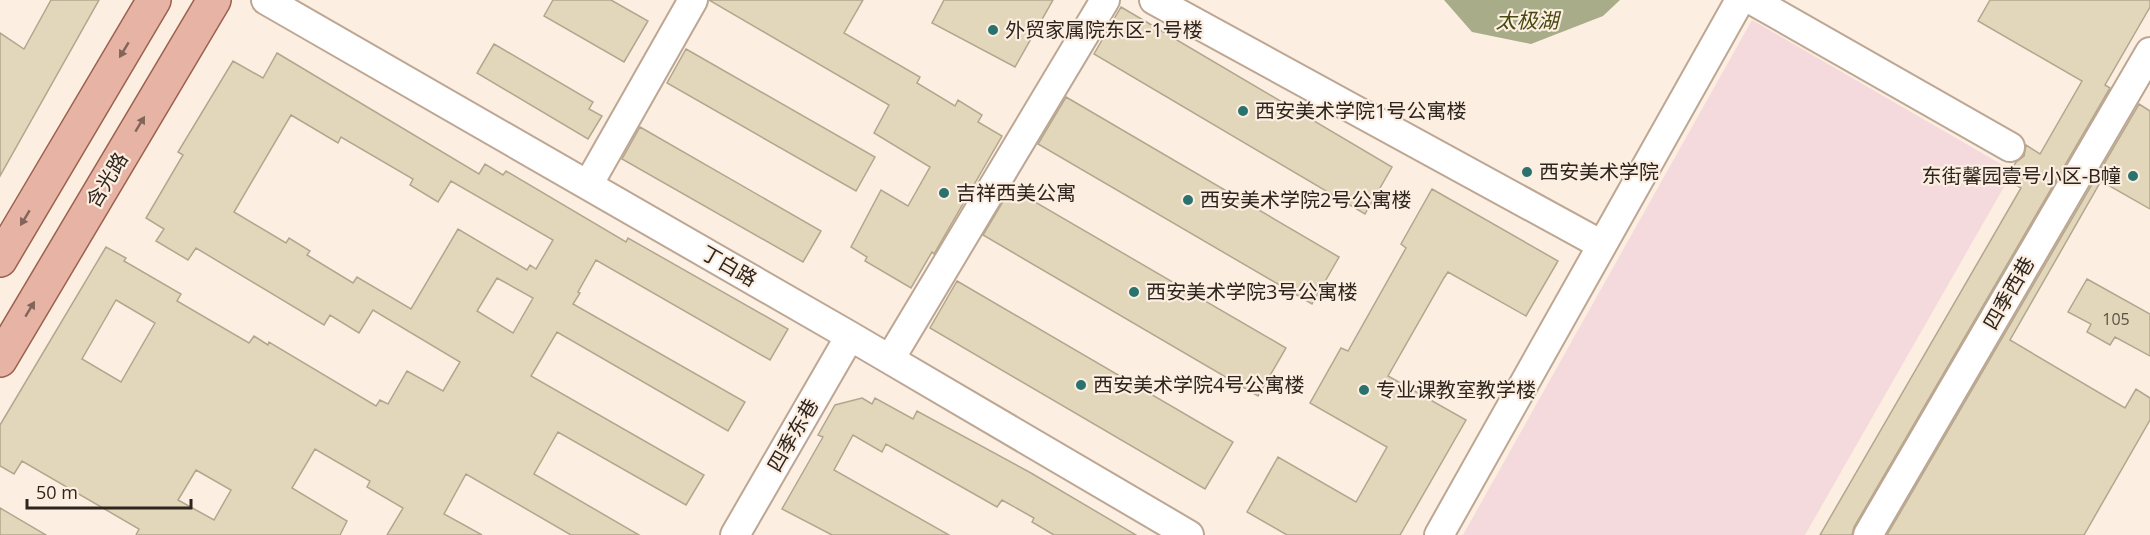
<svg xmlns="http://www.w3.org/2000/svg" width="2150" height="535" font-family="'Open Sans','Noto Sans SC',sans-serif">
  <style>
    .green { fill: #f4dadc }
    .water { fill: #a8ac89 }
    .building { fill: #e2d6bb; stroke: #b2a78d; stroke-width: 1.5; fill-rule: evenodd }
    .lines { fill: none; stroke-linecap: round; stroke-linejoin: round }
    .minor-casing { stroke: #bda692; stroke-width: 32 }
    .major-casing { stroke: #9b614d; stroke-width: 36 }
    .minor { stroke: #fff; stroke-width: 28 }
    .major { stroke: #e6b3a4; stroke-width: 33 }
    .oneway { fill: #81655a }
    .poi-dot { fill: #29726d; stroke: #fceee1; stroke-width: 2 }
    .labels { text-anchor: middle; stroke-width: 4.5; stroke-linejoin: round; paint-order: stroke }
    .number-label { font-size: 16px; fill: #5b5245 }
    .poi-label { font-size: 20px; fill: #2e261e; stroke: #fceee1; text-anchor: start }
    .street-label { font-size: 20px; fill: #2e261e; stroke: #fceee1 }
    .water-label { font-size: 21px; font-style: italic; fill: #474a0f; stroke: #fceee1 }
  </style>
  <rect width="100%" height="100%" fill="#fceee1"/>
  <path class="green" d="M1752 20 2013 171 1805 535H1463Z"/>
  <path class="water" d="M1444 0H1620L1603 16 1531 44 1472 32Z"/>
  <path class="building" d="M51 0H99L0 176V33L24 49Z
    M553 0H611L648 21 624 62 544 16Z
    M709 0H863L844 33 920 77 917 83 955 106 958 100 982 115 978 122 1002 136 934 254 932 252 911 288 865 261 867 257 851 247 881 190 908 206 930 167 874 133 889 105Z
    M944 0H1053L1015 67 932 23Z
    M1990 0H2150V7L2105 85 2110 88 1854 527 1852 535H1820L2021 188 2006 179 2016 162 2024 156 2026 145 2040 154 2082 81 1978 21Z
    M1121 7 1392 167 1365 214 1094 54Z
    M494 44 593 102 589 109 602 116 588 139 477 73Z
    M686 49 875 157 856 191 667 83Z
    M277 53 479 174 485 164 503 175 506 171 626 242 628 238 788 329 770 360 596 260 578 292 580 293 573 304 745 402 728 431 557 332 531 376 704 475 686 505 558 432 534 474 639 535H571L466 474 444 514 482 535H387L403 508 367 487 370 481 315 449 292 488 347 521 340 535H136L139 529 22 461 14 474 0 466V425L106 247 126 258 124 261 181 294 177 301 249 343 254 336 268 345 269 342 376 406 380 400 388 404 407 371 443 391 460 362 373 310 359 333 330 315 324 325 196 248 188 260 156 241 164 229 146 218 183 155 178 152 233 61 263 78ZM291 115 338 143 341 137 413 179 410 185 438 202 451 181 553 240 536 269 530 265 527 270 458 229 411 309 357 277 353 283 307 255 310 251 289 238 286 243 234 212ZM497 278 533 298 513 333 477 311ZM116 300 155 323 121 382 82 359ZM196 470 231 490 214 520 178 500Z
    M1066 97 1339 257 1312 304 1038 144Z
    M2139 104 2150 111V209L2101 181 2010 340 2125 408 2136 389 2150 398V420L2084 535H1887Z
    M640 127 821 231 803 262 622 159Z
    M1011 188 1286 348 1258 396 983 235Z
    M1432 189 1558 261 1526 316 1448 272 1444 278 1388 376 1466 420 1400 535H1287L1247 512 1278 457 1356 502 1387 447 1310 403 1341 348 1348 351 1406 248 1401 244Z
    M2087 279 2150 314V356L2115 337 2110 345 2087 332 2091 324 2068 312Z
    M957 281 1233 442 1205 489 930 328Z
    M862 398 872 404 875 398 913 419 917 411 1031 473 1136 535H1054L1032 522 1034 518 1002 500 997 507 886 444 882 452 853 435 834 470 949 535H832L782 509 823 437 818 435 835 405Z
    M0 508 46 535H0Z"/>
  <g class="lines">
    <g class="minor-casing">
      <path id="minor" d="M266 0 850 336 1189 535
        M1154 0 1602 245
        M1752 0 2010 147
        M588 185 693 0
        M890 359 1105 0
        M735 535 850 336
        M1439 535 1740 0
        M1868 535 2150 52"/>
    </g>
    <g class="major-casing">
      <path id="major" d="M0 260 154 0
        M0 360 214 0"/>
    </g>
    <use href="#minor" class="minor"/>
    <use href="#major" class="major"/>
  </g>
  <defs><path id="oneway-solid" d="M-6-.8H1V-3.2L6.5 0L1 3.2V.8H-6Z" transform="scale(1.5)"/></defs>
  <g class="oneway">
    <use href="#oneway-solid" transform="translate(124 50) rotate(121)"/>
    <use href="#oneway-solid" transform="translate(140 124) rotate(-59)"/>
    <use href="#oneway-solid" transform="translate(25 218) rotate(121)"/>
    <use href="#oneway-solid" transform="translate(30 309) rotate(-59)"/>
  </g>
  <g class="poi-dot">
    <circle cx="993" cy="30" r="6"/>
    <circle cx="1243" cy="111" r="6"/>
    <circle cx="1527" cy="172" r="6"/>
    <circle cx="2133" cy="176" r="6"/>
    <circle cx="944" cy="193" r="6"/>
    <circle cx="1188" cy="200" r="6"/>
    <circle cx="1134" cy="292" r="6"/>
    <circle cx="1081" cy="385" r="6"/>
    <circle cx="1364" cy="390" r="6"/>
  </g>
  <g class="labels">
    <g class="number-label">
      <text x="2116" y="325">105</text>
    </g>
    <g class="poi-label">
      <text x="1005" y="37">外贸家属院东区-1号楼</text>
      <text x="1255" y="118">西安美术学院1号公寓楼</text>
      <text x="1539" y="179">西安美术学院</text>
      <text x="2121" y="183" text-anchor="end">东街馨园壹号小区-B幢</text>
      <text x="956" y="200">吉祥西美公寓</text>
      <text x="1200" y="207">西安美术学院2号公寓楼</text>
      <text x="1146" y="299">西安美术学院3号公寓楼</text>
      <text x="1093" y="392">西安美术学院4号公寓楼</text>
      <text x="1376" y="397">专业课教室教学楼</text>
    </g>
    <g class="street-label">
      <text transform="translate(107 180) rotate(-59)" y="7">含光路</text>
      <text transform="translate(729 266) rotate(30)" y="7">丁白路</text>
      <text transform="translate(2009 293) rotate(-60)" y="7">四季西巷</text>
      <text transform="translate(793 435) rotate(-60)" y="7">四季东巷</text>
    </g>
    <g class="water-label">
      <text x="1527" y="28">太极湖</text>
    </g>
  </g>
  <path d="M27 499v9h164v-9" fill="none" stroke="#2e261e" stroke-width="3"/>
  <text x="36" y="499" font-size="18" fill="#2e261e" stroke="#fceee1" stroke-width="4.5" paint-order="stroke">50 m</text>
</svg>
